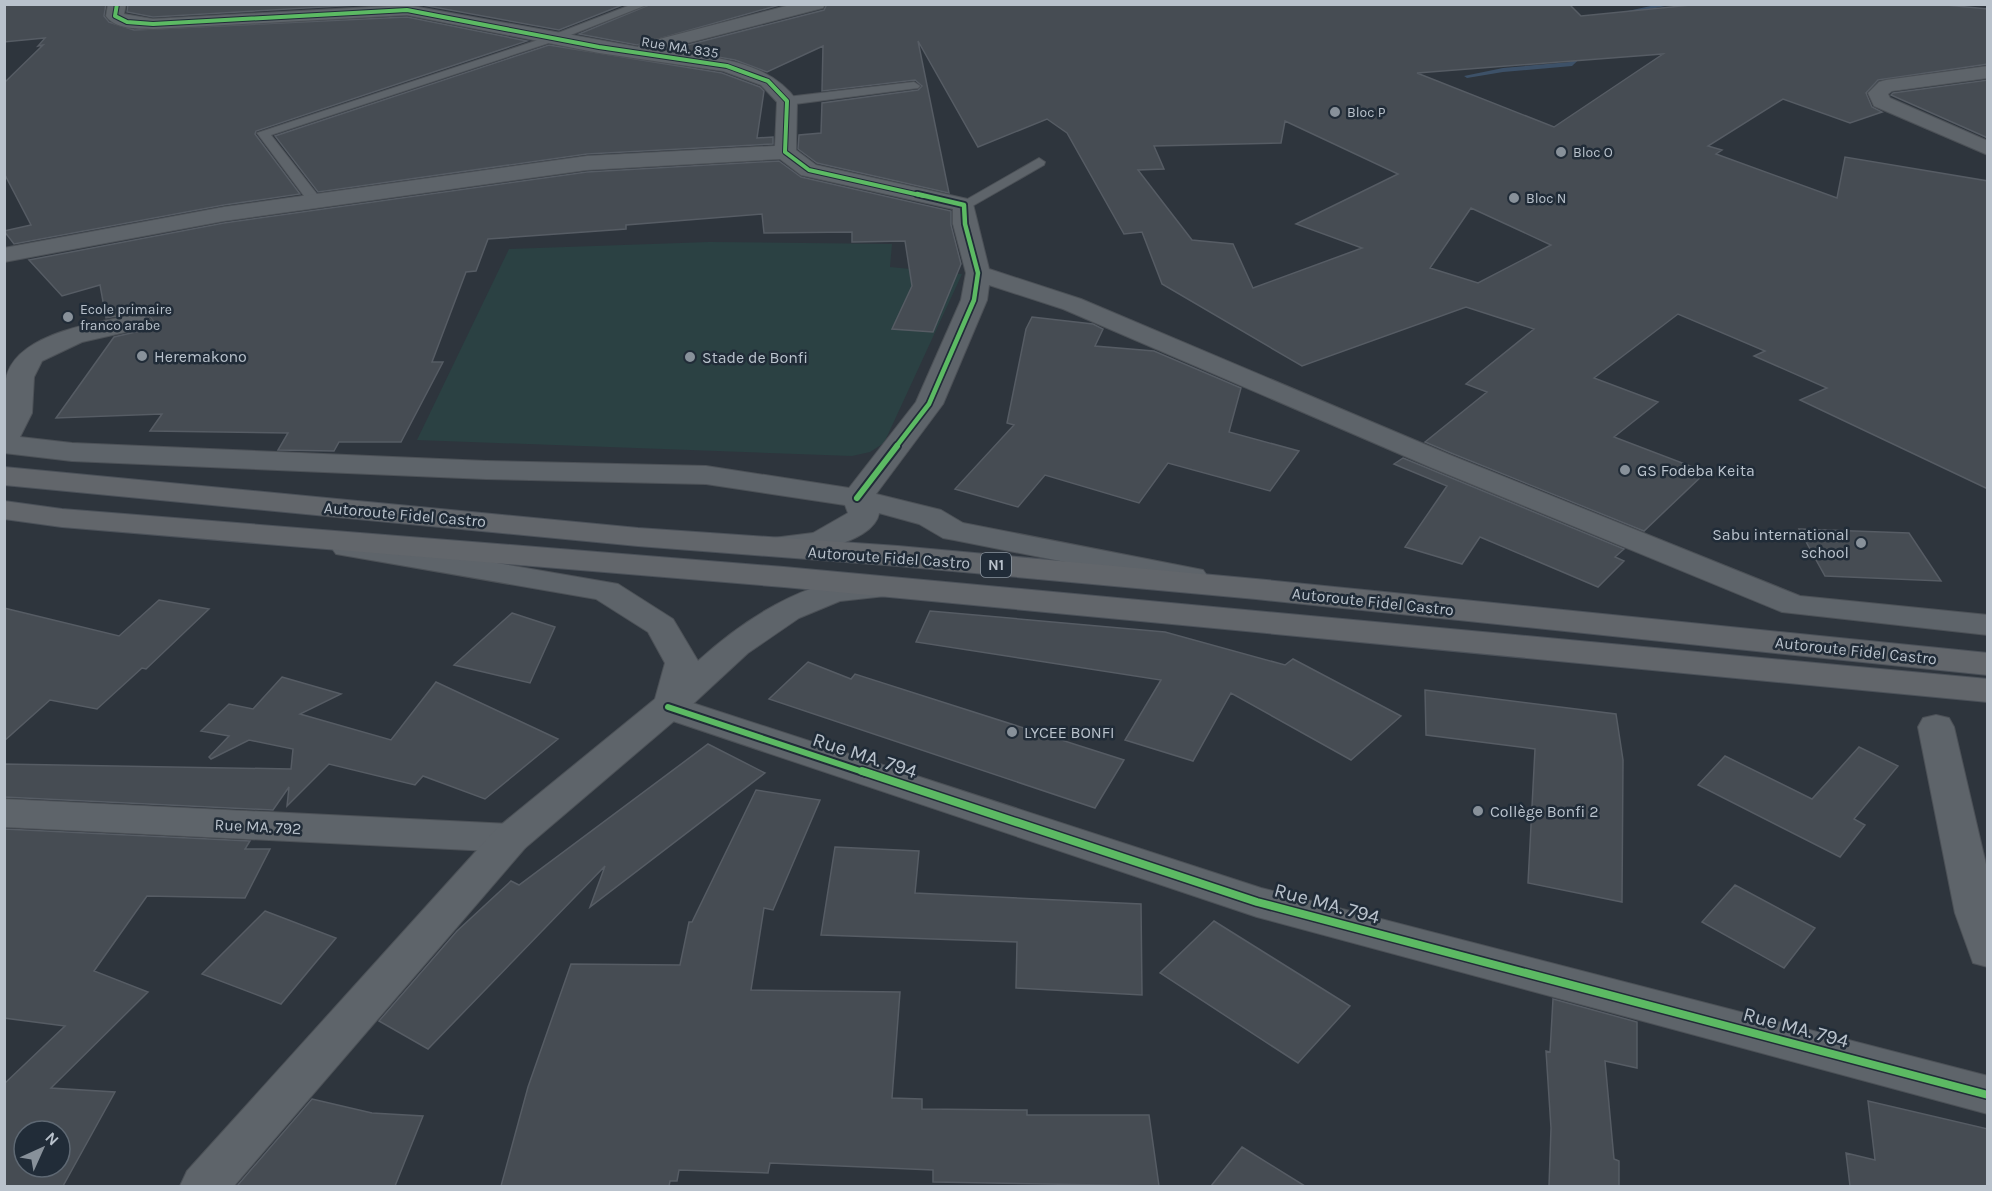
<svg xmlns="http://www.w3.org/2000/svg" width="1992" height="1191" font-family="Karla,sans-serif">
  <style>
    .green { fill: #2b4143 }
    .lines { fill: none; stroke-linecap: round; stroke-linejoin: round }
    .stream { fill: #3d5168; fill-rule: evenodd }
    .building { fill: #464c53; stroke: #565c64; stroke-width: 1.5; fill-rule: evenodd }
    .service-casing { stroke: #4c5157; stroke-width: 2 }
    .minor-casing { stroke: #4c5157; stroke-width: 2 }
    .tertiary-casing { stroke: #4c5157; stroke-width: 2 }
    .trunk-casing { stroke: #4b5159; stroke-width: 2 }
    .service { fill: #5e646a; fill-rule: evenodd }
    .minor { fill: #5e646a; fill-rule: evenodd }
    .tertiary { fill: #5e646a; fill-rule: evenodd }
    .trunk { fill: #62666b; fill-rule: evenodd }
    .cycleway-far3-casing { stroke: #212c38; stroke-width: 6 }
    .cycleway-far2-casing { stroke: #212c38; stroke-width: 8 }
    .cycleway-far1-casing { stroke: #212c38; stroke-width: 10 }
    .cycleway-casing { stroke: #212c38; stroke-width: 11 }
    .cycleway-far3 { stroke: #5cba63; stroke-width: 4 }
    .cycleway-far2 { stroke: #5cba63; stroke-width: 4.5 }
    .cycleway-far1 { stroke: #5cba63; stroke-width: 6 }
    .cycleway { stroke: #5cba63; stroke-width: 8 }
    .poi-dot { fill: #88919a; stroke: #212c38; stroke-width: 2 }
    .labels { text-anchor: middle; stroke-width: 5; stroke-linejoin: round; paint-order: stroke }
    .far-street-label { font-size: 14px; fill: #b9c2cc; stroke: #212c38 }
    .far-poi-label { font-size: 14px; fill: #b9c2cc; stroke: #212c38; text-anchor: start }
    .shield { fill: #212c38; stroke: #8b95a0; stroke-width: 1.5 }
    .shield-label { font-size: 15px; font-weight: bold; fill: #b9c2cc }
    .poi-label { font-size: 16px; fill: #b9c2cc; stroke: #212c38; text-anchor: start }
    .street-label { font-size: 16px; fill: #b9c2cc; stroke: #212c38 }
    .near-street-label { font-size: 20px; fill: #b9c2cc; stroke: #212c38 }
  </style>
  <rect width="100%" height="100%" fill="#2e353d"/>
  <path class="green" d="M709 242 892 244 890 267 962 274 884 443 870 452 852 456 417 440 509 249Z"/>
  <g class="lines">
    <path class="stream" d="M1660 4H1675L1626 14 1623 12Z
      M1584 49 1589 50 1572 66 1503 72 1467 78 1464 76 1503 68 1570 62Z"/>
  </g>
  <path class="building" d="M4 4H106L104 16 109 22 134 30 407 17 527 41 256 131 255 134 300 194 224 205 14 244 4 231 31 225 4 173V83L43 45 38 46 45 38 4 42Z
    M128 4H375L153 17 127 12Z
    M417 4H625L559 30Z
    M651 4H783L637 45 579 34Z
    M827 4H1569L1581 16 1701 4H1935L1988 9V64L1878 80 1866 93 1872 107 1882 112 1850 123 1783 99 1708 146 1722 150 1716 154 1837 198 1845 157 1988 181V489L1800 400 1827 388 1754 356 1765 351 1678 314 1594 378 1658 402 1614 437 1706 472 1644 531 1451 453 1425 442 1487 392 1466 384 1534 329 1466 307 1302 366 1162 284 1142 232 1124 234 1067 133 1047 119 978 147 918 41 949 193 817 163 798 149 799 135 821 133 822 103 918 90 922 86 915 80 822 91 823 46 767 72 735 60 672 49 824 10ZM1663 54 1554 127 1417 73ZM1285 121 1398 174 1296 224 1362 248 1253 288 1233 244 1192 240 1138 170 1164 169 1154 146 1281 143ZM1471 208 1551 245 1478 283 1430 268Z
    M549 45 722 73 760 87 764 91 757 138 773 137V144L587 154 318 192 275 136Z
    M1988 80V138L1891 95 1893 93Z
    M779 161 801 177 951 211V225L961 264 933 332 892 329 912 286 905 241 852 242V232L764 233 762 214 626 225V229L488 239 476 271 466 272 432 362H443L401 442H339L334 451 278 450 288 433 150 431 162 414 56 418 114 337 148 329 154 322 149 315 140 312 106 318 100 285 62 296 29 260 224 223 587 172Z
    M1032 317 1093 324 1103 329 1095 346 1154 351 1241 388 1229 432 1299 451 1270 491 1168 463 1139 503 1045 475 1018 507 955 489 1014 425 1007 423 1026 329Z
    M1403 458 1624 549 1615 557 1624 561 1598 587 1480 537 1462 564 1405 547 1447 486 1394 464Z
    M1799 529 1909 533 1941 581 1825 576Z
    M159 600 209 609 146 669 142 668 97 709 50 700 4 741V608L119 636Z
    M930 611 1165 632 1285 665 1293 659 1401 716 1351 760 1231 693 1193 761 1125 740 1161 680 916 642Z
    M512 613 555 627 530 683 454 665Z
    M808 662 851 679 855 674 1124 760 1095 808 769 699Z
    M282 677 341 694 300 714 391 740 436 682 558 739 485 799 423 776 415 785 329 764 287 806 289 787 273 810 4 797V764L291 769 293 749 249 740 211 759 209 757 229 736 201 731 229 704 253 709Z
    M1425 690 1616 714 1623 760 1622 902 1528 883 1535 749 1426 735Z
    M708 744 765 773 590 907 605 866 428 1049 379 1021 457 931 511 881 519 885Z
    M1859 747 1898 766 1854 819 1865 825 1840 857 1698 785 1725 756 1812 799Z
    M756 790 820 800 773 910 764 908 751 990 900 992 892 1098 922 1099V1109L1027 1110V1115H1149L1159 1186 933 1182V1170L770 1163 768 1173 679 1170 677 1181H670L669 1186H501L528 1087 571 964 680 965 689 922H692Z
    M4 829 250 841 245 849H270L245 898 147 896 94 971 148 992 51 1088 115 1092 63 1186H4V1084L65 1026 4 1018ZM24 1131H60V1167H24Z
    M835 847 919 851 915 893 1141 904 1142 995 1016 988 1017 942 821 935Z
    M1735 885 1815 928 1784 968 1702 922Z
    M265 911 336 938 281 1004 202 974Z
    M1214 921 1350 1006 1298 1063 1160 973Z
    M1553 999 1637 1022V1068L1605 1061 1614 1159 1619 1161V1186H1549L1551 1128 1546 1051 1550 1052Z
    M312 1099 372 1113 423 1116 395 1186H237Z
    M1868 1101 1988 1129V1186H1850L1846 1153 1875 1160Z
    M1242 1147 1305 1186H1211Z"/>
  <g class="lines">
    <g class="service-casing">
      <path id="service" d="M633 4H649L558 40 271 135 320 198V204H310L257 133 550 36Z
        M914 82 920 86 918 88 787 105 781 101 787 97Z
        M1039 158 1045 162 1044 165 969 208H959L957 205Z"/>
    </g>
    <g class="minor-casing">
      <path id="minor" d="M108 4H126L124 14 153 19 407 5 638 47 640 44 794 4H825L823 8 660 50C707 57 767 58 797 101L796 150 816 165 972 200 989 269 1081 299 1450 455 1800 596 1988 615V635L1782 612 1430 467 1063 309 989 285 987 300 943 404 876 494 941 510 963 523 1203 570 1208 577 1203 584 1192 587 954 540 943 538 919 524 879 513C874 545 791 559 765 553L760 546 765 539 813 533 848 513 845 505 706 484 486 479 72 461 4 453C4 429 2 403 6 379 15 332 100 322 139 314L148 317 152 322 148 327 82 342 42 361 34 377 32 413 20 437 72 443 486 461 706 466 849 488 916 402 961 300 966 273 953 224V209L801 175 780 159 587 170 224 221 4 262V248L224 207 587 156 775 146 777 102 761 85 723 71 599 53 407 15 153 29C137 28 116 30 106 16Z
        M1988 66V78L1892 91 1888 94 1890 98 1988 141V155L1874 106 1868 93 1879 82 1886 80Z
        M668 695 1261 888 1988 1076V1114L1257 917 655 715 650 707 655 699Z
        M1936 715 1949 718 1954 727 1988 873V967L1973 963 1955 913 1918 727 1923 718Z
        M4 799 511 824 525 828 531 838 525 848 511 852 4 827Z"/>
    </g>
    <g class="tertiary-casing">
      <path id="tertiary" d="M347 537 618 584 673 619 698 661C746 617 826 564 895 581L899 588 895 595 840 601 799 618 748 653 681 715 525 848 234 1186H180L187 1171 497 828 655 699 665 663 648 632 596 599 336 554 331 547 336 540Z"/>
    </g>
    <g class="trunk-casing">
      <path id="trunk" d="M4 467 638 528 898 546 1256 579 1988 653V675L1256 599 898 566 638 546 4 485Z
        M4 501 62 509 784 567 1988 679V702L784 587 62 527 4 519Z"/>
    </g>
    <use href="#service" class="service"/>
    <use href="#minor" class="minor"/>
    <use href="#tertiary" class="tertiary"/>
    <use href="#trunk" class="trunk"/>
    <g class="cycleway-far3-casing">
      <path id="cycleway-far3" d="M117 4 115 16 127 22 153 24 407 10 599 47 727 66 768 81 787 101 785 152 809 170 924 196"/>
    </g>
    <g class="cycleway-far2-casing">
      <path id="cycleway-far2" d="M895 448 929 404 974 300 978 273 965 224 964 205 917 194"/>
    </g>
    <g class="cycleway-far1-casing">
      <path id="cycleway-far1" d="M857 498 897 446
        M668 707 866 773"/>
    </g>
    <g class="cycleway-casing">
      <path id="cycleway" d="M862 771 1257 902 1988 1095"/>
    </g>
    <use href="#cycleway-far3" class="cycleway-far3"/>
    <use href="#cycleway-far2" class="cycleway-far2"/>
    <use href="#cycleway-far1" class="cycleway-far1"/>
    <use href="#cycleway" class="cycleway"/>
  </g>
  <g class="poi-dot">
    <circle cx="1335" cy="112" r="6"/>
    <circle cx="1561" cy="152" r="6"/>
    <circle cx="1514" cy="198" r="6"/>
    <circle cx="68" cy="317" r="6"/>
    <circle cx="142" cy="356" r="6"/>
    <circle cx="690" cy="357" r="6"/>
    <circle cx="1625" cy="470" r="6"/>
    <circle cx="1861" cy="543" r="6"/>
    <circle cx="1012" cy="732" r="6"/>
    <circle cx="1478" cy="811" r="6"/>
  </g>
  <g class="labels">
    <g class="far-street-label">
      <text transform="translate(680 47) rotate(9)" y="5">Rue MA. 835</text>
    </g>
    <g class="far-poi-label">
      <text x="1347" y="117">Bloc P</text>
      <text x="1573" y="157">Bloc O</text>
      <text x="1526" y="203">Bloc N</text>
      <text x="80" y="314">Ecole primaire<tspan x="80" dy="16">franco arabe</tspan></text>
    </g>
    <rect class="shield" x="981" y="553" width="30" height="24" rx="4.5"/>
    <g class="shield-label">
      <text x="996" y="570">N1</text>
    </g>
    <g class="poi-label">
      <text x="154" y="362">Heremakono</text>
      <text x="702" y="363">Stade de Bonfi</text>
      <text x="1637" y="476">GS Fodeba Keita</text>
      <text x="1849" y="540" text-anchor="end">Sabu international<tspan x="1849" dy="18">school</tspan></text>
      <text x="1024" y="738">LYCEE BONFI</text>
      <text x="1490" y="817">Collège Bonfi 2</text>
    </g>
    <g class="street-label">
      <text transform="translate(405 514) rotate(5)" y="6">Autoroute Fidel Castro</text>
      <text transform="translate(889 557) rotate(4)" y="6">Autoroute Fidel Castro</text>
      <text transform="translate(1373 601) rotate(6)" y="6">Autoroute Fidel Castro</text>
      <text transform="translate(1856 650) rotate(6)" y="6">Autoroute Fidel Castro</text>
      <text transform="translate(258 826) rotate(3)" y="6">Rue MA. 792</text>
    </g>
    <g class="near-street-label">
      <text transform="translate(865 755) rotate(18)" y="7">Rue MA. 794</text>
      <text transform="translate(1327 903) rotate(15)" y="7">Rue MA. 794</text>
      <text transform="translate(1796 1027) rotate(15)" y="7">Rue MA. 794</text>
    </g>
  </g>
  <rect width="1992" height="1191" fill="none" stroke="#b9c2cc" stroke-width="12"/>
  <g transform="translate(42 1149) rotate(45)"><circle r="28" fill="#212c38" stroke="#5e6873" stroke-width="1.5"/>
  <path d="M0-4.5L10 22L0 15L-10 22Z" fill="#88919a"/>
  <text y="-9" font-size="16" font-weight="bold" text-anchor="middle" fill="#b9c2cc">N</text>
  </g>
</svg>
